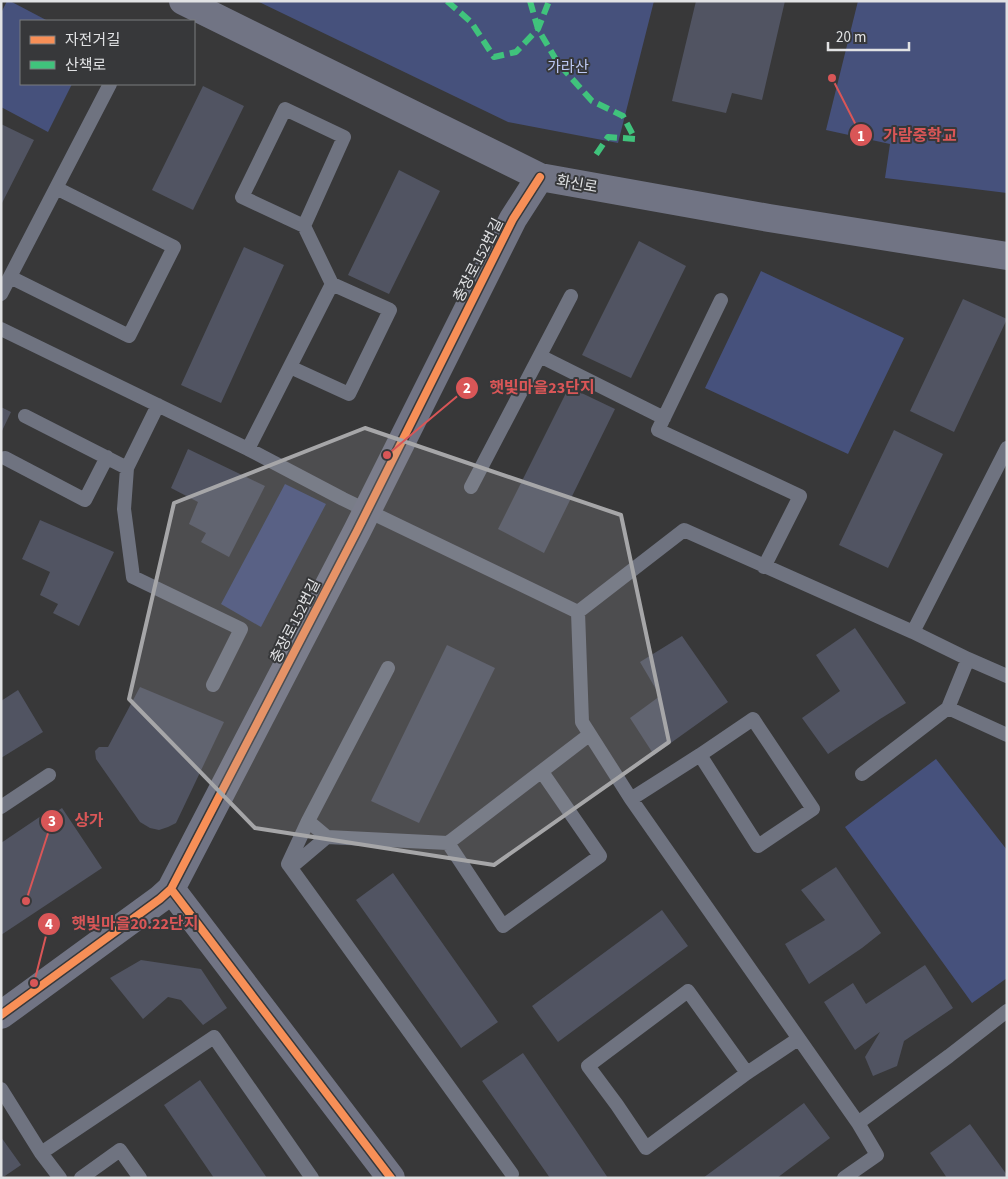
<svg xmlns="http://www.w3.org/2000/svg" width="1008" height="1179" font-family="'Source Sans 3','Noto Sans KR',sans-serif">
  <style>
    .green { fill: #46517c }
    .building { fill: #515462 }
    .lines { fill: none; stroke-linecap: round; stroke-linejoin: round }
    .lane { stroke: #6f7380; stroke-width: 14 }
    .secondary { stroke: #717484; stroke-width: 28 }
    .quiet { stroke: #40c37c; stroke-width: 6; stroke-dasharray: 12 6; stroke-linecap: butt }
    .cycleway-casing { stroke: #37383a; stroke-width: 11 }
    .cycleway { stroke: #f78f57; stroke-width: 8 }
    .marked { fill: #a6a6a8; fill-opacity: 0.2; stroke: #a6a6a8; stroke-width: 4; stroke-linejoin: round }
    .labels { text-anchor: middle; stroke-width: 4; stroke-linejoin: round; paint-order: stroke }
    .park-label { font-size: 15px; fill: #bcc8f2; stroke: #37383a }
    .street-label { font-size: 15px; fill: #e1e2e4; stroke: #37383a }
    .leader { fill: none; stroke: #d95657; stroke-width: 2 }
    .callout-dot { fill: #d95657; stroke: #37383a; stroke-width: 2 }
    .mark-label { font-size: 15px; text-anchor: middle; font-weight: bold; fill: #fff }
    .callout-label { font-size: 16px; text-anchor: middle; font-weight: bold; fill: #d95657; stroke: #37383a; stroke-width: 4; stroke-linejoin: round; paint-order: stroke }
  </style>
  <rect width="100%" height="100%" fill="#383839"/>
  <path class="green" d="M7 1H10L48 21H21V84H72L48 132 1 107V13Z
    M257 1H654L618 143 508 122Z
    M858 1H1007V193L885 178 890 144 826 130Z
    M761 271 904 338 848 454 705 388Z
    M285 484 326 504 261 627 221 604Z
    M936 759 1007 850V978L972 1003 845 827Z"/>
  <path class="building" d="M696 1H785L762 100 732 93 726 113 672 101Z
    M203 86 244 106 193 210 152 190Z
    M1 124 34 140 1 205Z
    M399 170 440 191 389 294 348 275Z
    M639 241 686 266 631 378 582 355Z
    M244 247 284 265 221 403 181 385Z
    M963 299 1007 319 954 432 910 411Z
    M569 387 615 409 544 553 498 529Z
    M1 407 11 412 1 433Z
    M894 430 943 454 888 568 839 545Z
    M188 449 265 486 229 557 201 542 206 533 189 524 198 502 171 488Z
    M40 520 114 552 79 626 53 613 58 604 40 595 50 572 22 559Z
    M855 628 906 703 880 719 828 754 802 718 840 691 816 655Z
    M682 636 728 702 654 755 630 718 660 696 640 662Z
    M447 645 495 668 419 823 371 801Z
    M140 687 224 722 176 823 168 827 159 830 150 828 140 822 96 759 95 751 99 747H108Z
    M18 690 43 732 1 758V701Z
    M62 808 102 868 1 935V843L41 816 44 820Z
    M836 867 881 933 862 948 809 984 785 944 825 920 801 890Z
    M393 873 498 1022 461 1048 356 900Z
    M662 910 688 946 558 1042 532 1006Z
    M141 960 201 969 227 1008 203 1025 181 1000 168 997 143 1019 110 978Z
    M925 965 953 1008 904 1041 897 1066 873 1076 865 1057 880 1032 855 1050 824 1002 853 983 866 1004Z
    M523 1053 573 1126 608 1178H550L482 1081Z
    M200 1080 267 1178H214L164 1105Z
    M804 1103 830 1138 777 1178H703Z
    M970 1124 1007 1175V1178H947L930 1153Z
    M1 1137 21 1165 2 1178H1Z"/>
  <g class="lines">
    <path class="lane" d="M10 277 129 336 174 247 56 188
      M1 294 110 84
      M721 300 658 430 800 496 764 567
      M1 329 248 449 343 499 578 612
      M540 356 664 418
      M290 367 349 394 390 310 332 284
      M158 405 127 468 124 509 133 577 241 629 213 685
      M25 416 127 468
      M248 449 332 284 304 226 344 137 285 109 242 197 304 226
      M5 458 85 500 107 457
      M471 487 571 296
      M578 612 582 722 631 799 858 1123 949 1056 1007 1011
      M578 612 684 530 913 632 968 659 1007 676
      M913 632 1007 448
      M388 668 308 821 327 837 448 843
      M948 708 1007 735
      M542 772 600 856 503 926 448 843 589 735
      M862 774 948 708 968 659
      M631 799 700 755 758 846 813 809 753 719 700 755
      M1 807 49 775
      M308 821 288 864H295L327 837
      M288 864 512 1174
      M747 1073 688 991 588 1066 617 1105 646 1148 747 1073 798 1039
      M1 1089 41 1153 60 1178
      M41 1153 214 1037 312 1178
      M81 1178 120 1150 140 1178
      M844 1178 877 1155 858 1123"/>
    <path class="secondary" d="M183 1 540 177 769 218 1007 256
      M171 889 391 1178
      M1 1015 160 899 171 889 357 531 513 219 540 177"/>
    <path class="quiet" d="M447 1 471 22 494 57 516 52 538 29 549 1
      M530 1 538 29 558 63 592 101 623 116 635 139 608 137 593 159"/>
    <g class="cycleway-casing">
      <path id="cycleway" d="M171 889 391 1178
        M1 1015 160 899 171 889 357 531 513 219 540 177"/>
    </g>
    <use href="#cycleway" class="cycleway"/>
  </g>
  <path class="marked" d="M365 428 621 515 669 742 494 865 255 828 129 699 174 503Z"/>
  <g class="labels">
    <g class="park-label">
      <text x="568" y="72">가라산</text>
    </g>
    <g class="street-label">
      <text transform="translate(577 184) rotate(10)" y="5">화신로</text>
      <text transform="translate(478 260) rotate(-63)" y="5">충장로152번길</text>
      <text transform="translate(295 621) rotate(-63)" y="5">충장로152번길</text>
    </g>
  </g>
  <path class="leader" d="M832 78L861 135M387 455L467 388M26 901L52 821M34 983L49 924"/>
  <g class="callout-dot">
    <circle cx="832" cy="78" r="5"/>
    <circle cx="387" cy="455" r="5"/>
    <circle cx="26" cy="901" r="5"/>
    <circle cx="34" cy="983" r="5"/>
    <circle cx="861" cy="135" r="12"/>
    <circle cx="467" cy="388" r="12"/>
    <circle cx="52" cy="821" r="12"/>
    <circle cx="49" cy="924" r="12"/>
  </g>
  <g class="mark-label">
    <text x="861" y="141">1</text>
    <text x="467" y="393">2</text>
    <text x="52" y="826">3</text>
    <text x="49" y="929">4</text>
  </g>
  <g class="callout-label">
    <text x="920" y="141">가람중학교</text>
    <text x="542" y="393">햇빛마을23단지</text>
    <text x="89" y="826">상가</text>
    <text x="135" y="929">햇빛마을20.22단지</text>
  </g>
  <rect width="1008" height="1179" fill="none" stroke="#e1e2e4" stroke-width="5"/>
  <rect x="20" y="20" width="175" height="65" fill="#37383a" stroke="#7b7c7e"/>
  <rect x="30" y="36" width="25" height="8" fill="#f78f57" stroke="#7b7c7e"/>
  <text x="65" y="45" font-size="15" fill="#e1e2e4">자전거길</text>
  <rect x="30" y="61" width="25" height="8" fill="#40c37c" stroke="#7b7c7e"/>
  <text x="65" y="70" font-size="15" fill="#e1e2e4">산책로</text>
  <path d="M828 42v8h81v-8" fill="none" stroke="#e1e2e4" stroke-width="2.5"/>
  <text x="836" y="42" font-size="15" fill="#e1e2e4" stroke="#37383a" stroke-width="4" paint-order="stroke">20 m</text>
</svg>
